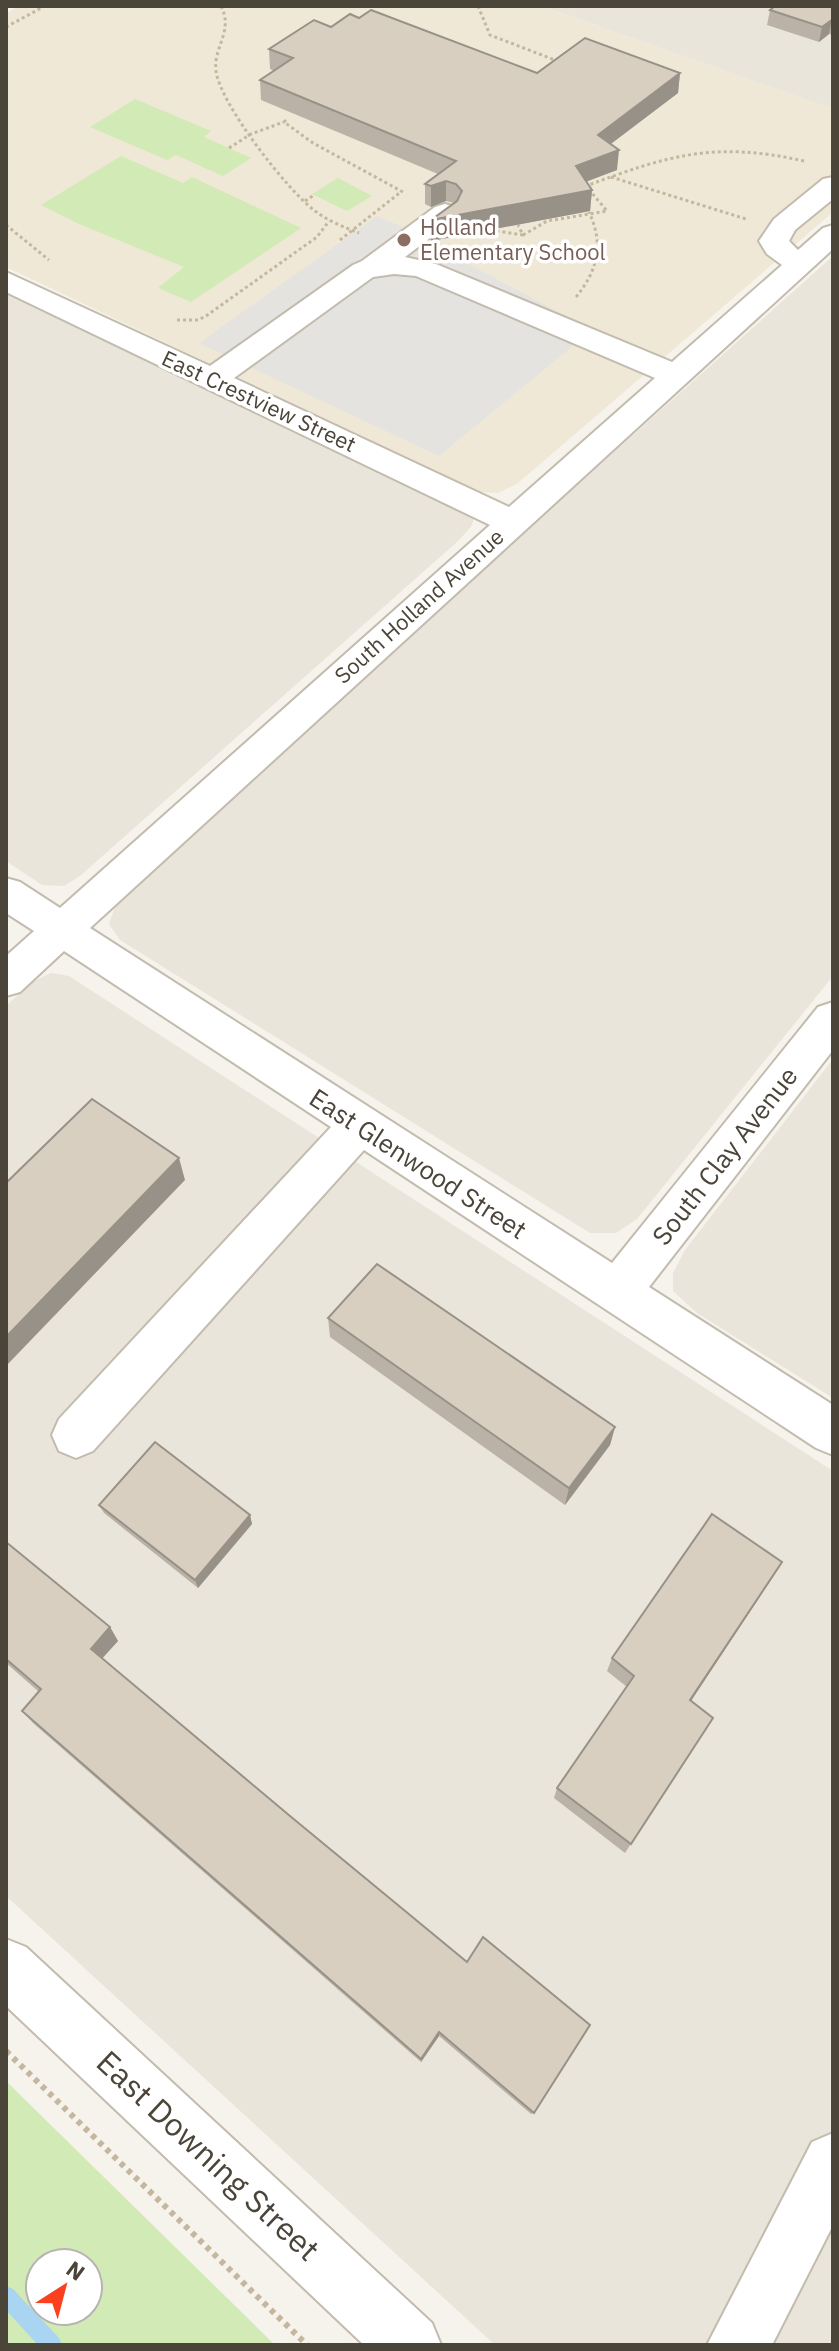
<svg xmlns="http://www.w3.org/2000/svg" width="839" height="2351" font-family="'IBM Plex Sans',sans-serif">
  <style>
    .residential { fill: #eae5da }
    .education { fill: #efe8d6 }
    .green { fill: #d2eab5; fill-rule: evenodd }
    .parking { fill: #e5e3e0 }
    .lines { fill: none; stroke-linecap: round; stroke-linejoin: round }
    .stream { fill: #a9d4f2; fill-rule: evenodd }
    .minor-casing { stroke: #c2bbae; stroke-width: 4 }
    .path-far1 { stroke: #c4b79f; stroke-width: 3; stroke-dasharray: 3 3; stroke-linecap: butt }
    .path { stroke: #c4b79f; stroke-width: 6; stroke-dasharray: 5 5; stroke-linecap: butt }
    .minor { fill: #fff; fill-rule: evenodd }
    .wall { fill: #bab2a6 }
    .shaded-wall { fill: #979187 }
    .building { fill: #d8cfc1; stroke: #979187; stroke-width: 2 }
    .education-dot { fill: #8d6e63; stroke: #fff; stroke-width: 3 }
    .labels { text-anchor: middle; stroke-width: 7; stroke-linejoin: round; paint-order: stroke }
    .far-education-label { font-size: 22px; fill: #785e54; stroke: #fff; text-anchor: start }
    .far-street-label { font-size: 22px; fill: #4b4439; stroke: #fff }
    .street-label { font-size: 26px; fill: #4b4439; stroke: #fff }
    .near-street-label { font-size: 32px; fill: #4b4439; stroke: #fff }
  </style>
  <rect width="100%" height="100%" fill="#f6f3ec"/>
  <path class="residential" d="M549 6H833V109L547 8Z
    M833 256V976L637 1219 616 1233H590L120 940 109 924 117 901 164 855Z
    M6 290 465 510 474 518 471 527 457 542 80 876 64 886 42 885 6 861Z
    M51 973 69 976 833 1471V2345H495L6 1896V1006L32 982Z
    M833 1059V1398L697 1313 673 1291V1273L685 1250Z"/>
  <path class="education" d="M19 6H549L547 8 833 109V212L517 484 498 493 480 492 6 267V13Z"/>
  <path class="green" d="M135 99 211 131 204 137 251 158 223 176 176 155 167 160 90 127Z
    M121 156 183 183 192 177 301 228 191 302 158 288 184 267 79 224 41 205Z
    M338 178 372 196 347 211 312 194Z
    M6 2081 275 2345H6ZM88 2263V2311H40V2263Z"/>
  <path class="parking" d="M377 216 426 237 435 246 592 330 439 456 199 343Z"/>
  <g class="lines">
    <path class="stream" d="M6 2286 13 2289 59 2338 62 2345H38L6 2310Z"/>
    <g class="minor-casing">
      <path id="minor" d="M833 177V199L795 230 789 241 798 250 823 228 833 225V249L90 928 612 1263 818 1007 833 1002V1050L649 1287 833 1405V1455L816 1448 364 1150 93 1451 76 1458 59 1451 52 1435 59 1419 331 1127 64 951 20 992 6 996V956L34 931 6 913V878L20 882 60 908 490 525 6 292V272L210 366 353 265 362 261 435 207 445 204 455 207 459 213 455 219 405 257 436 264 672 362 782 265 767 254 759 241 774 219 823 179ZM394 274 416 276 655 378 509 507 234 378 373 277Z
        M6 1939 26 1947 432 2323 441 2345H364L6 2006Z
        M833 2133V2225L772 2345H707L812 2142Z"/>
    </g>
    <path class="path-far1" d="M221 6C234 31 213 47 216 71 220 104 288 191 315 211 328 221 344 227 359 233
      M478 6 490 35 560 62
      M6 27 45 6
      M286 120 284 122 313 143 403 192
      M229 148 251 134 284 122
      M611 177 746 219
      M305 201 314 195
      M6 225 49 260
      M523 235 547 221 607 211 586 186C669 155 715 141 804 161
      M473 236 497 231 523 235 518 225
      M340 240 402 191
      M576 297C598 270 604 244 589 212
      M177 320H198L206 316 317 237 329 221"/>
    <path class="path" d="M6 2051 307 2345"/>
    <use href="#minor" class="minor"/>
  </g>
  <path class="wall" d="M833 6V35L829 34 819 42 767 25 770 10Z
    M331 27 537 73H680L678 93 611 144 617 170 586 182 592 190 590 211 431 241 454 203 446 201 431 207 425 204V184L438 174 261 100 260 80 274 71 270 69 269 49Z
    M328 1318 615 1427 610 1445 565 1505 330 1337Z
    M99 1505 250 1515 252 1524 198 1588 104 1513Z
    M6 1542 110 1627 118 1641 102 1658 534 2113 531 2114 439 2036 421 2062 33 1723 22 1711 39 1692 6 1663Z
    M782 1562 691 1701 713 1718 625 1853 554 1798 557 1788 627 1687 607 1671 612 1658Z"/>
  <path class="shaded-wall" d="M832 19 829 34 819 42 822 27Z
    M680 73 678 93 596 155 598 135Z
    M619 150 617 170 574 186 576 166Z
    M446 181V201L431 207V186Z
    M592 190 590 211 431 241V220Z
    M179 1158 185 1180 6 1366V1337Z
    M615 1427 610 1445 565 1505 569 1488Z
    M250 1515 252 1524 198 1588 195 1580Z
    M782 1562 773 1577 683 1713 690 1700Z
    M110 1627 118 1641 99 1662 91 1649Z
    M439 2032V2036L421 2062V2059Z"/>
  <path class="building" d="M775 6H833V19L822 27 770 10Z
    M371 10 537 73 585 38 680 73 598 135 619 150 576 166 592 190 431 220 457 201 462 191 456 184 446 181 431 186 425 184 456 161 260 80 293 58 269 49 314 20 331 27 350 14 359 18Z
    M92 1099 179 1158 6 1337V1183Z
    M377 1264 615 1427 569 1488 328 1318Z
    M155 1442 250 1515 195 1580 99 1505Z
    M712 1514 782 1562 690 1700 713 1718 631 1844 557 1788 634 1676 612 1658Z
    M6 1542 110 1627 91 1649 290 1816 467 1962 483 1937 590 2025 534 2113 439 2032 421 2059 22 1711 41 1689 6 1659Z"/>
  <circle class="education-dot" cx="404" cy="240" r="8"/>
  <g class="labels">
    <g class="far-education-label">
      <text x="420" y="235">Holland<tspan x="420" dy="25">Elementary School</tspan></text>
    </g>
    <g class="far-street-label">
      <text transform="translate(259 401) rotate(25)" y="8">East Crestview Street</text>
      <text transform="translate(419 606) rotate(-42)" y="8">South Holland Avenue</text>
    </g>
    <g class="street-label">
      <text transform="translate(725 1156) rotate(-52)" y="9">South Clay Avenue</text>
      <text transform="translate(418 1164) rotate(33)" y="9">East Glenwood Street</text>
    </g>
    <g class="near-street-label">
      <text transform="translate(208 2156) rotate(43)" y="11">East Downing Street</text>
    </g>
  </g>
  <rect width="839" height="2351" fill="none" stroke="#4b4439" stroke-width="16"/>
  <g transform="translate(64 2287) rotate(36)"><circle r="38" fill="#ffffff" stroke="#b7b4b0" stroke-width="2"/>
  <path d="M0-6L14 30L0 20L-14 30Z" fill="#fc3f1d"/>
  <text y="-12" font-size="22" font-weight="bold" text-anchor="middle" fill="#4b4439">N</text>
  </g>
</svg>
